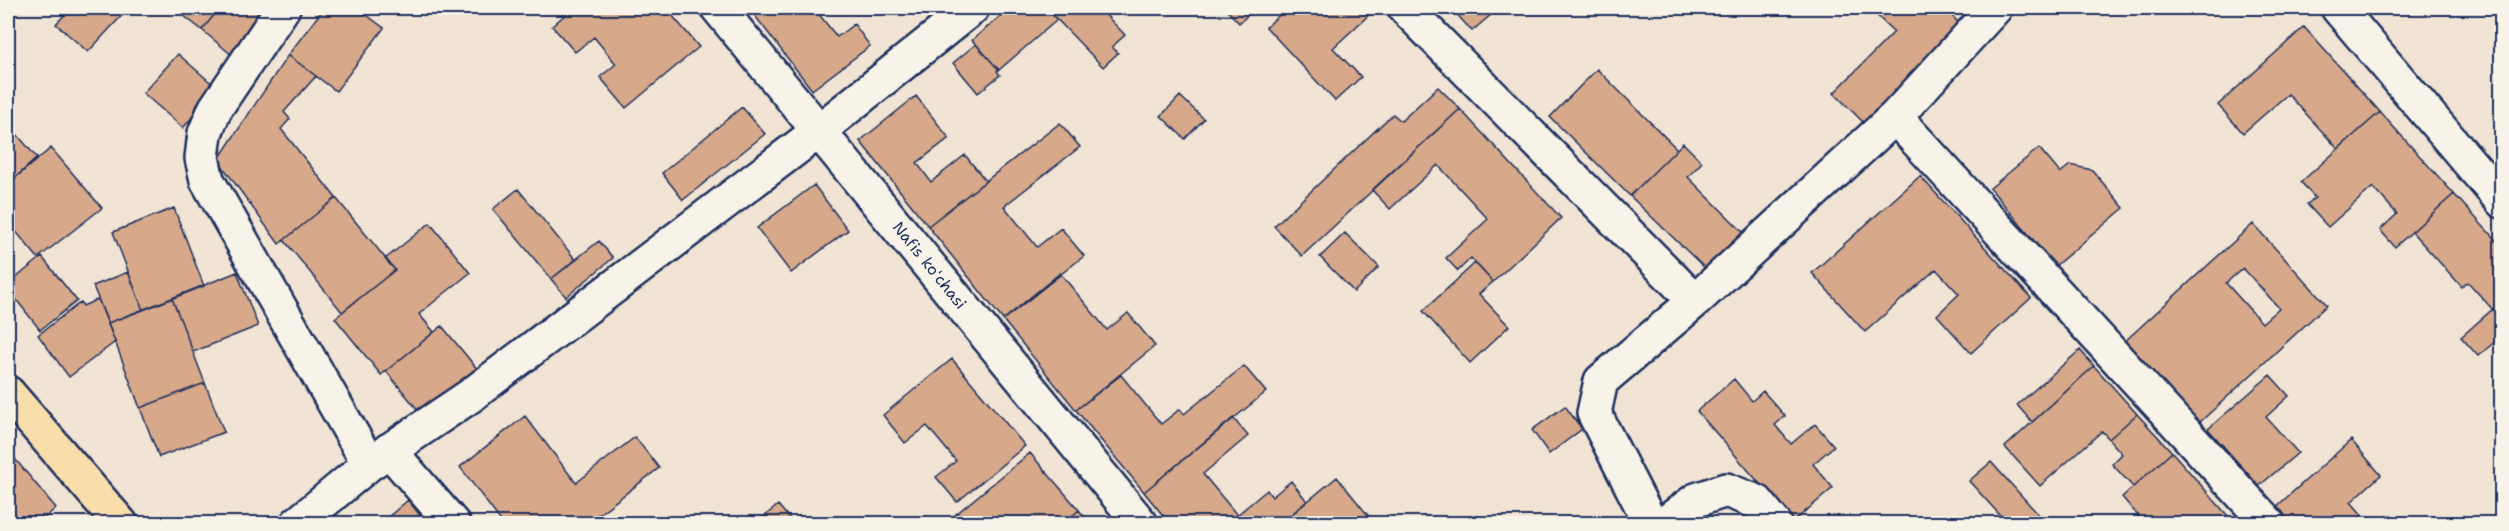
<svg xmlns="http://www.w3.org/2000/svg" width="2509" height="531" font-family="'Shantell Sans',sans-serif">
  <style>
    .building { fill: #d7a889; stroke: #1b2f5e; stroke-width: 1.5; fill-rule: evenodd }
    .lines { fill: none; stroke-linecap: round; stroke-linejoin: round }
    .minor-casing { stroke: #1b2f5e; stroke-width: 38 }
    .major-casing { stroke: #1b2f5e; stroke-width: 38 }
    .minor { stroke: #f7f3e8; stroke-width: 33 }
    .major { stroke: #f9deab; stroke-width: 33 }
    .labels { text-anchor: middle; stroke-width: 6; stroke-linejoin: round; paint-order: stroke }
    .street-label { font-size: 16px; fill: #1b2f5e; stroke: #f7f3e8 }
  </style>
  <rect width="100%" height="100%" fill="#f1e4d5"/>
  <filter id="ink" filterUnits="userSpaceOnUse"><feTurbulence type="fractalNoise" baseFrequency=".0167" numOctaves="2"/><feDisplacementMap in="SourceGraphic" scale="12" xChannelSelector="R" yChannelSelector="G"/><feConvolveMatrix kernelMatrix="1 2 1 2 8 2 1 2 1" color-interpolation-filters="sRGB"/></filter>
  <g filter="url(#ink)">
    <path class="building" d="M71 8H129L88 52 56 24Z
      M174 8H220L202 30Z
      M220 8H262L268 12 233 56 202 30Z
      M324 8H357L384 28 336 91 288 55Z
      M573 8H666L699 47 626 108 600 77 616 64 594 37 575 52 552 26Z
      M749 8H814L837 37 854 24 870 46 812 90Z
      M1010 8H1046L1057 20 999 70 972 40Z
      M1046 8H1099L1125 35 1112 47 1118 53 1103 67Z
      M1225 8H1256L1239 23Z
      M1287 8H1368L1372 12 1333 48 1361 77 1335 101 1266 27Z
      M1451 8H1499L1472 31Z
      M1869 8H1944L1965 29 1868 127 1834 93 1894 32Z
      M2304 27 2380 112 2338 149 2288 94 2243 133 2218 105Z
      M976 44 999 70 997 71 1000 75 978 93 953 63Z
      M178 54 217 88 183 128 143 93Z
      M288 55 316 76 284 112 290 119 281 129 336 198 279 244 218 160Z
      M1597 69 1677 149 1630 196 1550 117Z
      M1438 87 1460 109 1302 256 1274 226 1393 114 1401 121Z
      M916 96 949 138 917 163 931 182 965 155 986 181 928 226 860 141Z
      M1180 96 1204 119 1185 139 1161 116Z
      M742 107 765 134 683 200 662 173Z
      M1460 109 1561 218 1493 282 1471 258 1458 271 1446 258 1488 219 1438 165 1390 209 1372 190Z
      M2380 112 2454 194 2395 247 2380 230 2397 214 2373 187 2328 227 2307 204 2315 198 2301 182Z
      M1060 123 1080 147 1004 206 1037 247 1061 228 1084 256 1003 320 928 226Z
      M15 132 37 158 8 184V139Z
      M1683 143 1702 162 1688 177 1749 238 1712 275 1630 196Z
      M51 148 102 208 38 258 8 222V184Z
      M2039 148 2060 173 2070 165 2092 170 2124 208 2055 266 1990 188Z
      M1920 176 2031 298 1971 353 1937 315 1959 294 1936 269 1865 332 1812 273Z
      M814 185 848 230 791 273 757 228Z
      M518 189 576 260 551 279 493 209Z
      M2454 194 2502 247V301L2493 310 2468 282 2462 287 2412 232Z
      M336 198 395 270 342 312 284 240Z
      M174 208 204 286 143 310 113 232Z
      M430 223 470 273 419 314 434 332 381 375 335 318 395 270 385 259Z
      M2253 224 2327 305 2199 423 2124 342ZM2243 268 2279 308 2262 323 2226 283Z
      M1345 233 1379 267 1354 292 1320 257Z
      M599 241 613 258 566 297 551 279Z
      M42 257 77 301 40 330 8 289V284Z
      M1475 263 1493 282 1479 294 1509 326 1470 363 1423 311Z
      M128 272 143 310 108 323 93 286Z
      M237 272 258 326 193 352 172 298Z
      M1060 273 1107 330 1128 313 1155 346 1076 410 1003 320Z
      M172 298 205 383 140 408 108 323Z
      M98 299 115 342 69 377 38 335 81 302 83 306Z
      M2502 301V336L2478 356 2461 337Z
      M442 326 478 370 422 415 386 371Z
      M2080 350 2094 366 2032 422 2017 405Z
      M952 359 1025 446 957 502 936 477 956 461 927 426 905 443 883 415Z
      M1244 366 1266 392 1144 492 1076 410 1121 375 1161 424 1180 409 1184 414Z
      M2094 366 2137 414 2109 439 2102 431 2040 486 2005 447Z
      M2270 375 2289 396 2266 417 2298 453 2259 486 2208 429Z
      M1734 379 1752 401 1763 391 1785 416 1775 425 1791 444 1815 424 1834 446 1813 464 1833 488 1793 522 1697 411Z
      M205 383 224 432 159 457 140 408Z
      M1565 406 1582 429 1549 454 1532 430Z
      M2137 414 2172 452 2133 487 2112 464 2122 454 2109 439Z
      M525 416 576 483 635 437 659 468 586 524H503L460 467Z
      M1233 418 1248 436 1203 474 1237 515 1267 490 1272 497 1291 481 1307 501 1280 524H1170L1144 492Z
      M2351 440 2381 475 2351 502 2370 524H2290L2276 507Z
      M2172 452 2235 524H2145L2122 497Z
      M10 453 56 508 38 524H8V455Z
      M1030 453 1079 510 1063 524H944Z
      M1991 462 2047 524H2008L1969 481Z
      M1337 477 1375 524H1329L1327 521 1325 524H1280Z
      M408 500 427 524H380Z
      M778 505 794 524H755Z
      M1079 510 1090 524H1063Z"/>
    <g class="lines">
      <g class="minor-casing">
        <path id="minor" d="M283 8 215 109 205 133 202 158 207 180 369 464
          M718 8 1141 524
          M1405 8 1695 301
          M2338 8 2502 201
          M1895 117 2269 524
          M389 450 453 524
          M297 524 369 464 470 396 820 130 972 8
          M1651 524 1594 413 1601 381 1695 301 1895 117 1995 8
          M1664 524 1696 500 1726 490 1757 502 1775 524"/>
      </g>
      <g class="major-casing">
        <path id="major" d="M8 393 121 524"/>
      </g>
      <use href="#minor" class="minor"/>
      <use href="#major" class="major"/>
    </g>
  </g>
  <g class="labels">
    <g class="street-label">
      <text transform="translate(930 265) rotate(51)" y="6">Nafis koʻchasi</text>
    </g>
  </g>
  <rect width="2509" height="531" fill="none" stroke="#f7f3e8" stroke-width="30"/>
  <rect x="15" y="15" width="2479" height="501" fill="none" stroke="#1b2f5e" stroke-width="2" filter="url(#ink)"/>
</svg>
